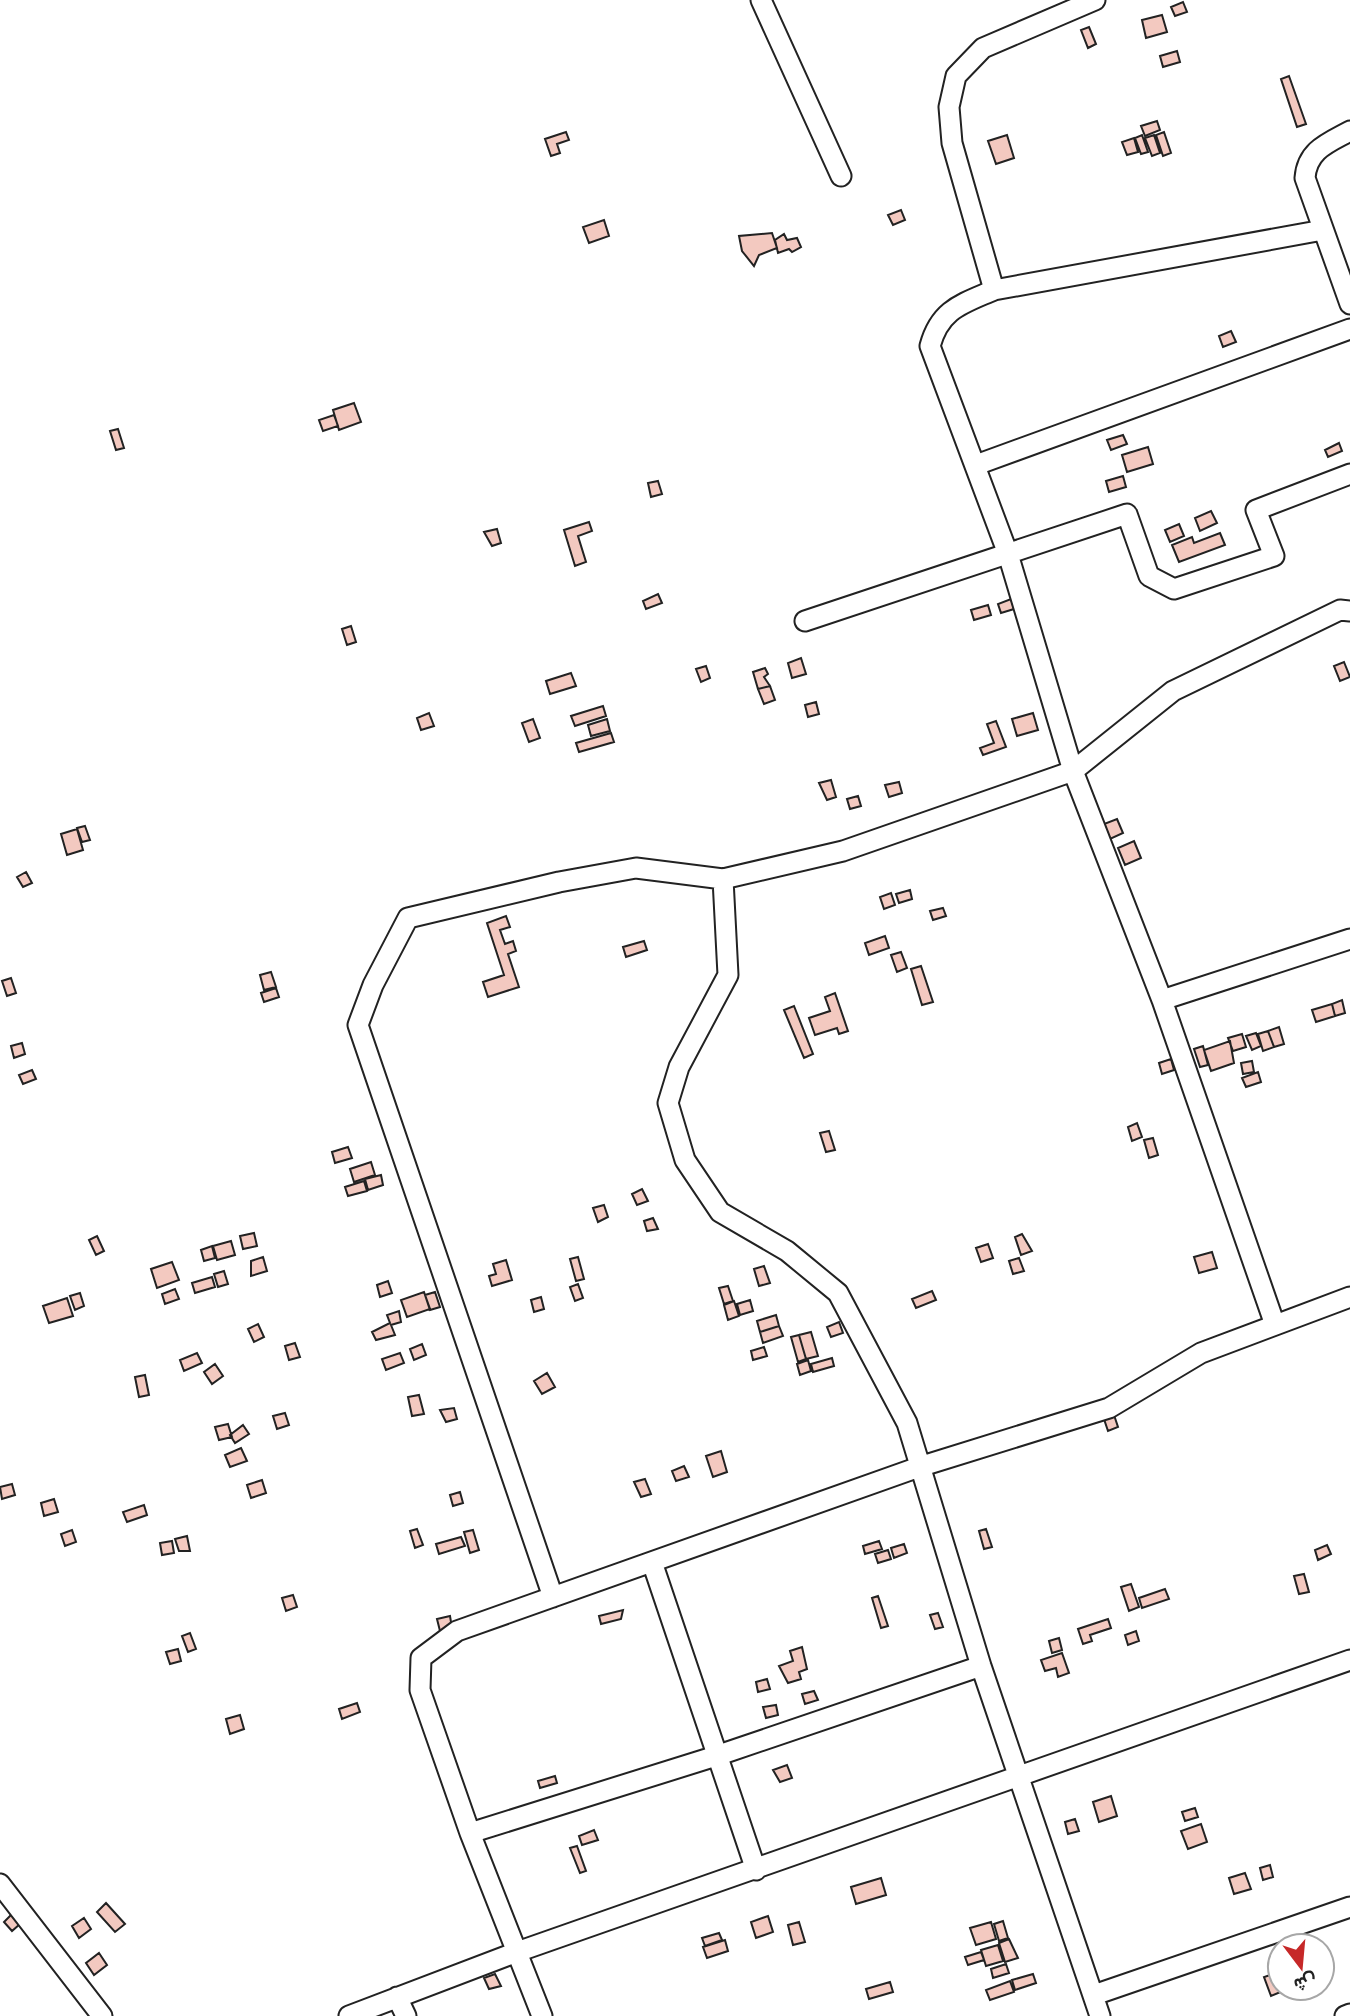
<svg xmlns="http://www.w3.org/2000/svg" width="1350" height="2016" font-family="Roboto,Vazirmatn,sans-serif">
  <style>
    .building { fill: #f3c9c0; stroke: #222; stroke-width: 2 }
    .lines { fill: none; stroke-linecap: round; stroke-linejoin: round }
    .minor-casing { stroke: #222; stroke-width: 23 }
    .minor { stroke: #fff; stroke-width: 19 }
  </style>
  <rect width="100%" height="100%" fill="#fff"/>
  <path class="building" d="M1183 2 1187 12 1175 16 1171 7Z
    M1162 15 1167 32 1146 38 1142 20Z
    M1089 27 1096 44 1088 48 1081 30Z
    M1177 51 1180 62 1163 67 1160 56Z
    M1289 76 1306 124 1297 127 1281 79Z
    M1157 121 1160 130 1145 136 1141 126Z
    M566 132 569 140 557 144 560 153 551 156 545 139Z
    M1164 132 1171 153 1163 156 1156 135Z
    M1007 135 1014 158 996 164 988 141Z
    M1142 135 1148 152 1141 154 1135 138Z
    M1154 135 1160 153 1152 156 1145 138Z
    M1134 138 1138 152 1127 155 1122 142Z
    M901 210 905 220 893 225 888 215Z
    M604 220 609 236 589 243 583 227Z
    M772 233 777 248 759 255 754 266 742 251 739 236Z
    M784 234 787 240 797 238 801 247 792 252 789 249 778 253 775 240Z
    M1231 331 1236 342 1223 347 1219 336Z
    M354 403 361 422 339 430 333 410Z
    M334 415 338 426 323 431 319 420Z
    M118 429 124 448 116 450 110 431Z
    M1123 435 1127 444 1111 450 1107 440Z
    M1339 443 1342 451 1328 457 1325 450Z
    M1148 447 1153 464 1127 472 1122 455Z
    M1123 476 1126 487 1109 492 1106 481Z
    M658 481 662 494 651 497 648 483Z
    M1211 511 1217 523 1200 531 1195 518Z
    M589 522 592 531 578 536 586 562 575 566 564 530Z
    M1179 524 1184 536 1170 542 1165 530Z
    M497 529 501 543 492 546 484 532Z
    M1220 533 1225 545 1179 562 1172 545 1192 537 1194 543Z
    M658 594 662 603 646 609 643 601Z
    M1011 599 1014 609 1001 613 998 604Z
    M988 605 991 615 974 620 971 610Z
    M351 626 356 642 347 645 342 629Z
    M801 658 806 674 792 678 788 663Z
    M1344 662 1350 677 1340 681 1334 666Z
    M706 666 710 678 701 682 696 669Z
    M765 668 768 674 764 677 770 686 758 689 753 672Z
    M571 673 576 686 550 694 546 681Z
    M770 686 775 700 764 704 758 689Z
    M816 702 819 714 808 717 805 705Z
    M603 706 606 716 575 726 571 716Z
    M429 713 434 726 421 730 417 718Z
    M1033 713 1038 730 1017 736 1012 719Z
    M533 719 540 738 529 742 522 723Z
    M607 719 610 731 591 736 588 725Z
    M996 721 1006 747 983 755 980 748 994 743 987 724Z
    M611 733 614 742 579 752 576 743Z
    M831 780 836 797 827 800 819 783Z
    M899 782 902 793 889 797 885 785Z
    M858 796 861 806 850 809 847 799Z
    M1117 819 1123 833 1110 839 1104 824Z
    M85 826 90 840 82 842 77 828Z
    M77 829 83 850 67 855 61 834Z
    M1134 841 1141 858 1125 865 1118 848Z
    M26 872 32 883 23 887 17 877Z
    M910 890 912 899 899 903 896 894Z
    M891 893 895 905 884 909 880 897Z
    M943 908 946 916 933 920 930 911Z
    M506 916 510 927 500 930 505 944 513 941 516 951 508 954 519 987 488 997 483 982 504 975 487 923Z
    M885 936 889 948 869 955 865 943Z
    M644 941 647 950 626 957 623 947Z
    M901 952 907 968 897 972 891 955Z
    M921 966 933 1002 922 1005 911 969Z
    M271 972 276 987 264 990 260 975Z
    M11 978 16 993 7 996 2 981Z
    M276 988 279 997 264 1002 261 993Z
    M835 993 848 1031 839 1034 837 1028 815 1035 809 1018 830 1011 825 997Z
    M1342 1000 1345 1013 1335 1016 1332 1004Z
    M1332 1004 1335 1016 1316 1022 1312 1010Z
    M794 1006 813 1054 804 1058 784 1010Z
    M1279 1027 1284 1044 1274 1047 1268 1031Z
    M1268 1031 1274 1047 1263 1051 1258 1034Z
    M1256 1033 1261 1046 1252 1050 1246 1036Z
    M1242 1034 1246 1047 1233 1051 1228 1038Z
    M1230 1041 1234 1063 1211 1071 1204 1050Z
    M22 1043 25 1054 14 1058 11 1046Z
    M1203 1046 1208 1065 1200 1067 1194 1049Z
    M1171 1059 1174 1070 1162 1074 1159 1063Z
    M1252 1061 1254 1072 1243 1074 1241 1063Z
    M32 1070 36 1079 23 1084 19 1075Z
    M1258 1072 1261 1082 1246 1087 1242 1078Z
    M1137 1123 1142 1137 1132 1141 1128 1127Z
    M829 1131 835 1150 826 1152 820 1133Z
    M1153 1138 1158 1155 1149 1158 1144 1140Z
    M348 1147 352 1158 335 1163 332 1152Z
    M371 1162 375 1175 354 1182 350 1169Z
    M381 1175 383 1185 368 1190 365 1179Z
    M364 1181 367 1191 348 1196 345 1187Z
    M642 1189 648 1201 637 1205 632 1194Z
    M604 1205 608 1217 598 1222 593 1208Z
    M653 1218 658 1229 647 1231 644 1221Z
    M254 1233 257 1246 243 1249 240 1236Z
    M1022 1234 1032 1251 1021 1255 1015 1237Z
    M97 1236 104 1251 96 1255 89 1240Z
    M231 1241 235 1255 217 1260 213 1246Z
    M988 1244 993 1258 981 1262 976 1248Z
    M212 1246 215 1258 204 1261 201 1250Z
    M1212 1252 1217 1268 1199 1273 1194 1257Z
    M263 1257 267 1271 251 1276V1261Z
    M578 1257 584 1279 576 1281 570 1259Z
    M1019 1258 1024 1271 1013 1274 1009 1261Z
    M506 1260 512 1280 492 1286 489 1276 496 1274 493 1264Z
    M172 1262 179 1280 157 1288 151 1269Z
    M764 1266 770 1283 759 1286 754 1269Z
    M224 1271 228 1284 218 1287 214 1274Z
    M212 1277 215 1287 195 1293 192 1283Z
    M388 1281 392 1293 380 1297 377 1285Z
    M578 1284 583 1298 575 1301 570 1287Z
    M728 1286 733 1301 724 1304 719 1288Z
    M175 1289 179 1299 165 1304 162 1294Z
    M932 1291 936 1300 916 1308 912 1299Z
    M424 1292 430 1309 407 1317 401 1300Z
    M435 1292 440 1307 430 1310 425 1295Z
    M80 1293 84 1306 75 1310 70 1296Z
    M541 1297 544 1309 534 1312 531 1300Z
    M67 1298 73 1316 49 1323 43 1306Z
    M750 1300 753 1311 740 1315 737 1304Z
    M734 1301 739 1316 728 1320 724 1305Z
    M399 1311 401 1322 391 1325 395 1335 376 1340 372 1332 390 1323 387 1315Z
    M776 1315 779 1326 760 1332 757 1321Z
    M839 1322 843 1333 831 1337 827 1327Z
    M258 1324 264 1337 254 1342 248 1329Z
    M779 1326 783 1336 763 1343 760 1332Z
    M811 1332 818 1356 806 1359 799 1335Z
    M799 1335 806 1359 798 1362 791 1337Z
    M295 1343 300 1357 289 1360 285 1346Z
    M422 1344 426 1355 414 1360 410 1349Z
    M764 1347 767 1356 753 1360 751 1351Z
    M197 1353 202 1363 184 1371 180 1360Z
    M400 1353 404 1363 386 1370 382 1359Z
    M832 1358 834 1366 813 1372 811 1364Z
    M808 1360 811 1371 800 1375 797 1364Z
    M215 1364 223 1376 212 1384 204 1372Z
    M547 1373 555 1387 542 1394 534 1381Z
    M145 1375 149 1395 139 1397 135 1377Z
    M419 1395 424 1414 412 1416 408 1397Z
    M454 1408 457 1419 446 1422 440 1410Z
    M285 1413 289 1425 277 1429 273 1416Z
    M1114 1415 1118 1427 1108 1431 1104 1419Z
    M228 1424 232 1437 219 1440 215 1427Z
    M243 1425 249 1434 235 1443 230 1435Z
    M241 1448 247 1461 230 1467 225 1455Z
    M721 1451 727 1472 713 1477 706 1456Z
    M684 1466 689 1477 676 1481 672 1471Z
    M645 1479 651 1494 641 1497 634 1482Z
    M262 1480 266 1493 251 1498 247 1485Z
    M12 1484 15 1495 2 1499 0 1487Z
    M460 1492 463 1503 453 1506 450 1495Z
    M54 1499 58 1512 44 1516 41 1503Z
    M144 1505 147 1515 127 1522 123 1512Z
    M417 1529 423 1545 415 1548 410 1531Z
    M986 1529 992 1547 984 1549 979 1531Z
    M72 1530 76 1542 65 1546 61 1534Z
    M473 1530 479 1550 470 1553 464 1532Z
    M187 1536 190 1551H179L175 1539Z
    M461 1537 465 1546 439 1554 436 1544Z
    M172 1541 174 1553 162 1555 160 1543Z
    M879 1541 882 1549 865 1554 863 1546Z
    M904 1544 907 1553 894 1558 891 1548Z
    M1327 1545 1331 1554 1318 1560 1315 1550Z
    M888 1550 891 1559 878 1563 875 1554Z
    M1304 1574 1309 1592 1299 1594 1294 1576Z
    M1131 1584 1139 1607 1129 1611 1121 1587Z
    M1165 1589 1169 1599 1142 1608 1139 1598Z
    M293 1595 297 1607 286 1611 282 1598Z
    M878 1596 888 1626 881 1628 872 1598Z
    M623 1610 621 1619 601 1624 599 1616Z
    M938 1613 943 1627 935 1629 930 1615Z
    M450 1616 452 1628 440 1631 437 1619Z
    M1108 1619 1111 1628 1090 1635 1092 1641 1083 1644 1078 1629Z
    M1136 1631 1139 1641 1128 1645 1125 1635Z
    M190 1633 196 1649 188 1652 182 1636Z
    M1059 1638 1062 1650 1052 1653 1049 1641Z
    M802 1647 807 1669 799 1672 801 1679 788 1683 779 1666 793 1661 790 1651Z
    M178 1649 181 1661 170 1664 166 1652Z
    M1062 1653 1069 1673 1058 1677 1056 1668 1045 1671 1041 1660Z
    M767 1679 770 1689 758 1692 756 1682Z
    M814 1691 818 1700 805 1704 802 1694Z
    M357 1703 360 1712 342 1719 339 1709Z
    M776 1705 778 1715 766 1718 763 1707Z
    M240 1715 244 1729 230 1734 226 1719Z
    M787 1765 792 1778 780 1782 773 1770Z
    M555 1776 557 1783 540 1788 538 1781Z
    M1111 1796 1117 1816 1099 1822 1093 1802Z
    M1195 1808 1198 1817 1185 1821 1182 1812Z
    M1075 1819 1079 1831 1068 1834 1065 1822Z
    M1201 1824 1207 1842 1188 1849 1181 1831Z
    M594 1830 598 1840 582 1845 579 1836Z
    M577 1846 586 1871 580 1873 570 1848Z
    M1270 1865 1273 1877 1263 1880 1260 1868Z
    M1245 1873 1251 1889 1234 1894 1229 1878Z
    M881 1878 886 1895 856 1904 851 1887Z
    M106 1903 125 1924 115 1932 97 1912Z
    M11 1915 20 1924 12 1931 4 1922Z
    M768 1916 773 1932 756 1938 751 1922Z
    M84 1918 91 1929 79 1938 72 1926Z
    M1003 1921 1008 1938 999 1941 994 1924Z
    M799 1922 805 1942 793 1945 788 1925Z
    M991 1922 996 1939 976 1945 970 1928Z
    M719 1933 722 1940 705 1946 702 1938Z
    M1009 1939 1018 1958 1005 1962 999 1943Z
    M725 1940 728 1951 707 1958 703 1947Z
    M998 1945 1003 1961 986 1966 981 1950Z
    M981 1952 984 1960 968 1965 965 1957Z
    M99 1953 107 1965 94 1975 86 1963Z
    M1006 1964 1009 1973 993 1978 991 1969Z
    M495 1974 501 1986 489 1989 484 1978Z
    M1033 1974 1036 1983 1015 1990 1012 1980Z
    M1273 1974 1283 1991 1271 1996 1264 1977Z
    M1010 1981 1014 1992 990 2000 986 1990Z
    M890 1982 893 1992 869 1999 866 1989Z"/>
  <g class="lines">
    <g class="minor-casing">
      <path id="minor" d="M761 0 841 176
        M1350 131C1328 143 1307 150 1305 178L1350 304
        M994 290 952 143 949 107 956 76 983 48 1095 0
        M976 465 1350 329
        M805 621 1127 514 1149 576 1174 589 1274 556 1256 510 1350 474
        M723 879 728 975 679 1067 668 1103 685 1160 720 1212 787 1251 838 1293 907 1423 981 1666 1100 2016
        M1162 1000 1350 939
        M1275 1325 1162 1000 1073 771 1008 554 930 346C940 309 962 304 994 290L1323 230
        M652 1562 756 1870
        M553 1597 358 1025 373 985 408 918 559 882 636 868 723 879 843 851 1073 771 1173 691 1340 610 1350 611
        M470 1833 716 1756 981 1666
        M0 1884 102 2016
        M1094 1995 1350 1907
        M397 1997 406 2016
        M349 2016 517 1952 1350 1660
        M542 2016 470 1833 420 1690 421 1658 457 1631 919 1467 1109 1408 1201 1353 1350 1297
        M1345 2016 1350 2014"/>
    </g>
    <use href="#minor" class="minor"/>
  </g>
  <g transform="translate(1301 1967) rotate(164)"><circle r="33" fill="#ffffff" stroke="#a7a7a7" stroke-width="2"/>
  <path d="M0-5L12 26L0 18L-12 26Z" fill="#c62828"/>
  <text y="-10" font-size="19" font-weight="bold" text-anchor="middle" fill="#222222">ش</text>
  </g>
</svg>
